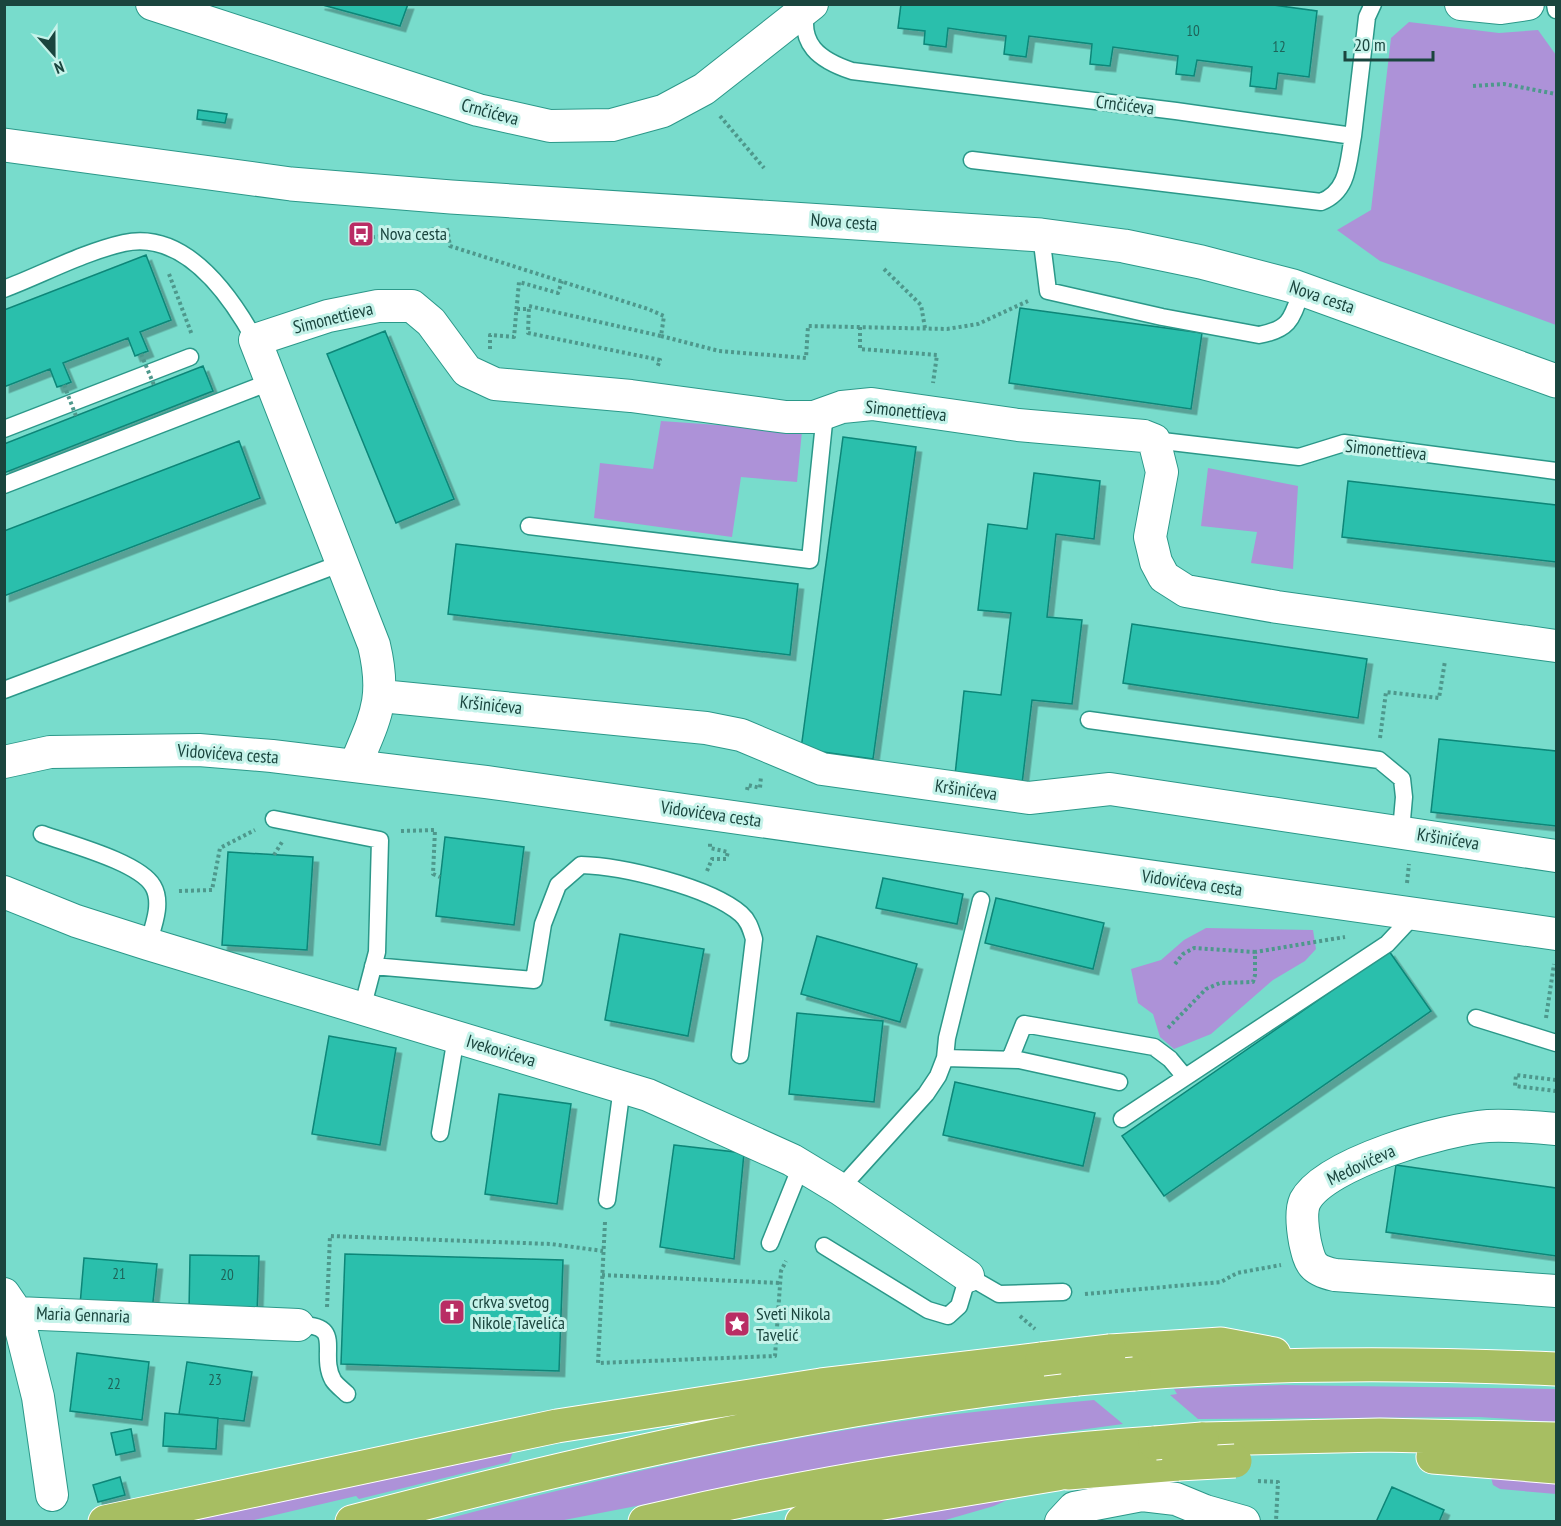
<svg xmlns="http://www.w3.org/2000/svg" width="1561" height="1526" font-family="'PT Sans Narrow',sans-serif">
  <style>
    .green { fill: #ad92d8 }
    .building { fill: #2cbfac; stroke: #0b8678; stroke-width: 1.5; filter: url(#shadow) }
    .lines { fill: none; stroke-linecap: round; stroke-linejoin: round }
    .service-casing { stroke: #2b9889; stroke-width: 19 }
    .minor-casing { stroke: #2b9889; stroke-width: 34 }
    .tertiary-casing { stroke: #2b9889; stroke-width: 35 }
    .trunk-casing { stroke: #fff; stroke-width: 35 }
    .path { stroke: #4e988c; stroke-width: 4; stroke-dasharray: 3 3; stroke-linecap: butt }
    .service { stroke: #fff; stroke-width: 16 }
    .minor { stroke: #fff; stroke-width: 32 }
    .tertiary { stroke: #fff; stroke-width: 33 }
    .trunk { stroke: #a7be62; stroke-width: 33 }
    .trunk-bridge-casing { stroke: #fff; stroke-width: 35; stroke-linecap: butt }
    .path-bridge { stroke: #4e988c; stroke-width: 4; stroke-dasharray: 3 3; stroke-linecap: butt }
    .trunk-bridge { stroke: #a7be62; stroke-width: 33 }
    .labels { text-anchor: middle; stroke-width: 6; stroke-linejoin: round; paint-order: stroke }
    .number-label { font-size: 15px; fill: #1e645a }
    .street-label { font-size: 18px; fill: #1a453e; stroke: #c5f3ea }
    .poi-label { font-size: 18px; fill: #1a453e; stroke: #c5f3ea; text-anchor: start }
  </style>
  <defs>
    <filter id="shadow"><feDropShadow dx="5.5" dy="5.5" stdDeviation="0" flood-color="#0004"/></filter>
  </defs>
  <rect width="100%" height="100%" fill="#78dccc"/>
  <path class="green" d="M1409 22 1499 33 1538 30 1556 55V325L1380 261 1337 230 1371 210 1391 38Z
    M661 421 802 431 797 482 741 477 732 537 594 518 600 463 653 469Z
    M1208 468 1298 486 1293 569 1251 563 1257 532 1201 526Z
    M1206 928 1313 930 1316 949 1305 961 1273 980 1211 1034 1174 1049 1160 1037 1153 1014 1138 1003 1131 969 1161 960 1184 940Z
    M1282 1385 1556 1389V1422L1479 1417 1198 1419 1170 1395 1177 1394 1174 1389Z
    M1094 1400 1123 1424 899 1455 559 1521 436 1522C604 1477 775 1437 948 1415 997 1409 1045 1405 1094 1400Z
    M513 1452 509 1462 359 1499 356 1496 250 1521 180 1522Z
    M1489 1470 1556 1480V1494L1500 1489 1493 1485Z
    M1020 1494 994 1506 942 1521 845 1522Z"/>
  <path class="building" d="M319 4H408L400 26Z
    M901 4H1266L1317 11 1309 77 1278 73 1276 89 1250 86 1252 67 1197 60 1194 76 1176 74 1178 56 1113 47 1110 66 1090 64 1092 44 1029 36 1026 57 1004 54 1006 36 975 32 948 28 946 47 924 44 925 31 898 28Z
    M198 110 227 114 225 123 197 119Z
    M146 255 171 320 140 332 148 351 135 356 128 338 63 363 71 382 64 385 57 387 50 369 4 387V310Z
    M1020 308 1202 333 1191 409 1009 383Z
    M385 331 454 499 396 523 327 354Z
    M203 366 213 391 4 473V444Z
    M843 437 916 447 873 759 801 749Z
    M239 441 260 498 4 596V531Z
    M1034 473 1100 481 1094 539 1056 534 1047 617 1082 620 1072 704 1032 700 1022 784 955 775 964 691 1001 695 1011 613 978 610 988 524 1027 529Z
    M1348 481 1556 505V562L1342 537Z
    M456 544 798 584 790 655 448 614Z
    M1132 624 1367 659 1358 718 1123 683Z
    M1439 739 1556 751V826L1431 812Z
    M445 837 524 847 514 925 436 916Z
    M228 852 313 857 307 950 222 945Z
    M883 878 963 894 957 924 876 908Z
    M996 898 1104 923 1093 969 985 943Z
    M620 934 704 949 688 1036 605 1020Z
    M817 936 917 964 900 1022 801 994Z
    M1389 951 1431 1011 1164 1196 1122 1136Z
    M797 1013 883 1021 874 1102 789 1094Z
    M329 1036 396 1048 380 1145 312 1134Z
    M955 1082 1095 1113 1083 1166 943 1135Z
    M499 1094 571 1104 557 1204 485 1194Z
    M674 1145 744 1153 734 1259 660 1247Z
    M1396 1165 1556 1188V1256L1386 1232Z
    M345 1254 563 1260 559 1371 341 1364Z
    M190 1255 259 1256 257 1314 189 1312Z
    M84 1258 157 1264 152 1311 80 1305Z
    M77 1353 149 1362 142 1420 70 1411Z
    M187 1362 252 1372 244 1421 179 1414Z
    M165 1413 218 1418 216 1449 163 1446Z
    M131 1429 135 1451 116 1455 111 1433Z
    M120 1477 125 1495 98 1502 93 1485Z
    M1392 1487 1444 1510 1439 1522H1376Z"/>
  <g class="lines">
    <g class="service-casing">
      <path id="service" d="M1555 4 1556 10
        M807 8C798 44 819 60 852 71L1176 111 1353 136 1367 17 1373 4
        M972 160 1321 202C1349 191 1348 162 1353 136
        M1041 235 1048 291 1162 317 1259 335C1291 329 1292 318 1302 289
        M4 289C43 274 84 252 124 243 185 230 230 295 255 340
        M4 429 190 357
        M1154 440 1299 457 1344 443 1556 471
        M4 485 270 382
        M529 526 810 560 825 413
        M4 690 342 563
        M1089 720 1379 760 1402 779 1404 797 1401 831
        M274 819 380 840 377 952 362 1009
        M42 834C69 844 139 862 153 886 163 903 153 927 148 944
        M373 966 534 980 543 924 558 885 581 865C622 866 710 887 741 914 749 921 751 930 754 939L740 1055
        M1476 1018 1556 1043
        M945 1058 1019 1060 1119 1082
        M1010 1059 1024 1024 1154 1047 1170 1059 1185 1077
        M1122 1119 1387 944 1415 914
        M440 1133 456 1037
        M840 1189 926 1094 938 1076 945 1058 947 1038 981 900
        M607 1200 622 1087
        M770 1243 801 1166
        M824 1246 928 1310 948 1316 959 1306 968 1276 999 1294 1063 1292
        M298 1325C346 1324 318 1353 333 1380 336 1385 343 1390 347 1394"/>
    </g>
    <g class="minor-casing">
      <path id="minor" d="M152 4 478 110 550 126 612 125 663 111 704 89 812 4
        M1461 4 1501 8 1528 4
        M381 696 706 728 741 735 822 769 1029 798 1110 789 1556 856
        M4 762 50 752 199 750 272 756 486 782 1556 934
        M355 766C375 717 387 700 374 645L255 340 328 316 378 306H412L431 322 467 371 495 384 631 396 786 417H814L842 407 872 404 1018 425 1144 436 1154 440 1162 472 1150 537 1156 562 1164 577 1186 591 1277 607 1556 646
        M4 892 76 921 148 944 648 1095 792 1160 840 1189 968 1276
        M1556 1129C1534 1127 1511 1125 1488 1126 1445 1129 1325 1163 1305 1201 1300 1212 1303 1231 1305 1242 1310 1264 1312 1270 1335 1275L1556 1291
        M4 1294 17 1313 38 1397 52 1495
        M17 1313 298 1325
        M1061 1522 1074 1508 1142 1495 1176 1499 1205 1511 1244 1522"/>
    </g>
    <g class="tertiary-casing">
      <path id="tertiary" d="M4 145 291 184 451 197 1041 235 1124 246 1201 262 1293 286 1556 381"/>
    </g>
    <g class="trunk-casing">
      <path id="trunk" d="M1110 1351 1221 1344 1274 1354
        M1134 1374C1275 1362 1416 1363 1556 1369
        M1202 1439 1380 1435 1556 1439
        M1433 1457 1556 1467
        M1068 1473 1178 1464
        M105 1522 557 1426 821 1385 1042 1359
        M352 1522C591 1459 831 1405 1077 1379
        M645 1522C812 1483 984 1454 1155 1443
        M802 1522 877 1504 1057 1474 1091 1466"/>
    </g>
    <path class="path" d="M1473 86 1504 84 1556 94
      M720 116 764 168
      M447 228 450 246 648 309 664 316 661 336 529 306 528 333 660 360 657 368
      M366 238 438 229
      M884 269 921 305 925 328
      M169 274 192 335
      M517 309H529
      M860 327V349L937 355 933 383
      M661 336 719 351 806 358 808 326 947 329 978 324 1028 301
      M490 349V335L514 337 519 282 558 293 562 281
      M1380 738 1386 692 1439 698 1445 661
      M747 790 748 785 760 788 761 776
      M401 831 435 830 433 874 440 877
      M274 855 282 842
      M707 871 712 859H726L728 852 710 848V843
      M1407 883 1409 864
      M179 891 212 890 220 848 255 830
      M1175 964 1183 954 1194 948 1255 952
      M1546 1018 1554 964
      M1168 1028 1206 989 1220 983 1253 982 1255 975V952L1345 937
      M1556 1080 1516 1075 1515 1086 1556 1091
      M605 1222 598 1363 775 1356 781 1271 786 1261
      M602 1275 780 1283
      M1085 1294 1221 1282 1237 1273 1281 1265
      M327 1307 330 1236 551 1244 603 1251
      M1020 1316 1035 1329
      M1258 1481 1278 1482 1276 1521"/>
    <use href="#service" class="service"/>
    <use href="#minor" class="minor"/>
    <use href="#tertiary" class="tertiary"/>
    <use href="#trunk" class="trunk"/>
    <g class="trunk-bridge-casing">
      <path id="trunk-bridge" d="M1042 1359 1110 1351
        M1077 1379 1134 1374
        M1155 1443 1202 1439
        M1178 1464 1235 1461"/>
    </g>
    <path class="path-bridge" d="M141 354 154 385
      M64 385 76 416"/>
    <use href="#trunk-bridge" class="trunk-bridge"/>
  </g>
  <defs>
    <g id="bus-square" transform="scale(1.35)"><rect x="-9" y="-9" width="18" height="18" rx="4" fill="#b92d64" stroke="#c5f3ea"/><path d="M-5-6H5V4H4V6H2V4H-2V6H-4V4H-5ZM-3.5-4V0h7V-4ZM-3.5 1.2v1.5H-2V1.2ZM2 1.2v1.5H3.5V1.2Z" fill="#fff"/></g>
    <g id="church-square" transform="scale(1.35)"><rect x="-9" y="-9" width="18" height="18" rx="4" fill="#b92d64" stroke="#c5f3ea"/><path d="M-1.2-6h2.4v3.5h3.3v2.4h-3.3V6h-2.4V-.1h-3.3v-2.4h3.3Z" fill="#fff"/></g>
    <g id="sight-square" transform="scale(1.35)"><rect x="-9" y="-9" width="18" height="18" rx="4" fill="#b92d64" stroke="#c5f3ea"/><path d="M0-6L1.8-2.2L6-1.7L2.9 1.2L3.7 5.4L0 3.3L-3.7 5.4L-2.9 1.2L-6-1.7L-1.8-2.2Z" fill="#fff"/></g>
  </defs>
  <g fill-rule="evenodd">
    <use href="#bus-square" x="361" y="234"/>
    <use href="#church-square" x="452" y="1312"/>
    <use href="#sight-square" x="737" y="1324"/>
  </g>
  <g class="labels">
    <g class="number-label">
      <text x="1193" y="36">10</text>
      <text x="1279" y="52">12</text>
      <text x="119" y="1279">21</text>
      <text x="227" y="1280">20</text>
      <text x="215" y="1385">23</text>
      <text x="114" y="1389">22</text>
    </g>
    <g class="street-label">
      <text transform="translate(1125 105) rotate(7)" y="6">Crnčićeva</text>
      <text transform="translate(490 112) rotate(15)" y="6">Crnčićeva</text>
      <text transform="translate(844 222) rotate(4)" y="6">Nova cesta</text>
      <text transform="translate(1322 297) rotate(19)" y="6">Nova cesta</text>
      <text transform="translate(333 318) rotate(-14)" y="6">Simonettieva</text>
      <text transform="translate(906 411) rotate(6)" y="6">Simonettieva</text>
      <text transform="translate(1386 450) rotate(6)" y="6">Simonettieva</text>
      <text transform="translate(491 705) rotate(6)" y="6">Kršinićeva</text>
      <text transform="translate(228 754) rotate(4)" y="6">Vidovićeva cesta</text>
      <text transform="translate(966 790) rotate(8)" y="6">Kršinićeva</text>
      <text transform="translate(711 814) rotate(8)" y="6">Vidovićeva cesta</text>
      <text transform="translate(1448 839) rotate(9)" y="6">Kršinićeva</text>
      <text transform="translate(1192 883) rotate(8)" y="6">Vidovićeva cesta</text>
      <text transform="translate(501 1051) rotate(17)" y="6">Ivekovićeva</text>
      <text transform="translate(1361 1165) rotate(-25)" y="6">Medovićeva</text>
      <text transform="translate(83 1315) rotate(2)" y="6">Maria Gennaria</text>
    </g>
    <g class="poi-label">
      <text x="380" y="240">Nova cesta</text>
      <text x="472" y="1308">crkva svetog<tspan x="472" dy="21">Nikole Tavelića</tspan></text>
      <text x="756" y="1320">Sveti Nikola<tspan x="756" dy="21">Tavelić</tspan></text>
    </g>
  </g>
  <rect width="1561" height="1526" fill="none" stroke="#1a453e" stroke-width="12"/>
  <g transform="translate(54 54) rotate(159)" stroke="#c5f3ea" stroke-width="4.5" paint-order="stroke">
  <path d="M0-4.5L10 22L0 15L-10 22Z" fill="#1a453e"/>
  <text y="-9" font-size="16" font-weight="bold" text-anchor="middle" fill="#1a453e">N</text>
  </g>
  <path d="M1345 51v9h88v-9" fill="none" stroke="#1a453e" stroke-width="3"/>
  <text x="1354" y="51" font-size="18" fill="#1a453e" stroke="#c5f3ea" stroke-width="4.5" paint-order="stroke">20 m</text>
</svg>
